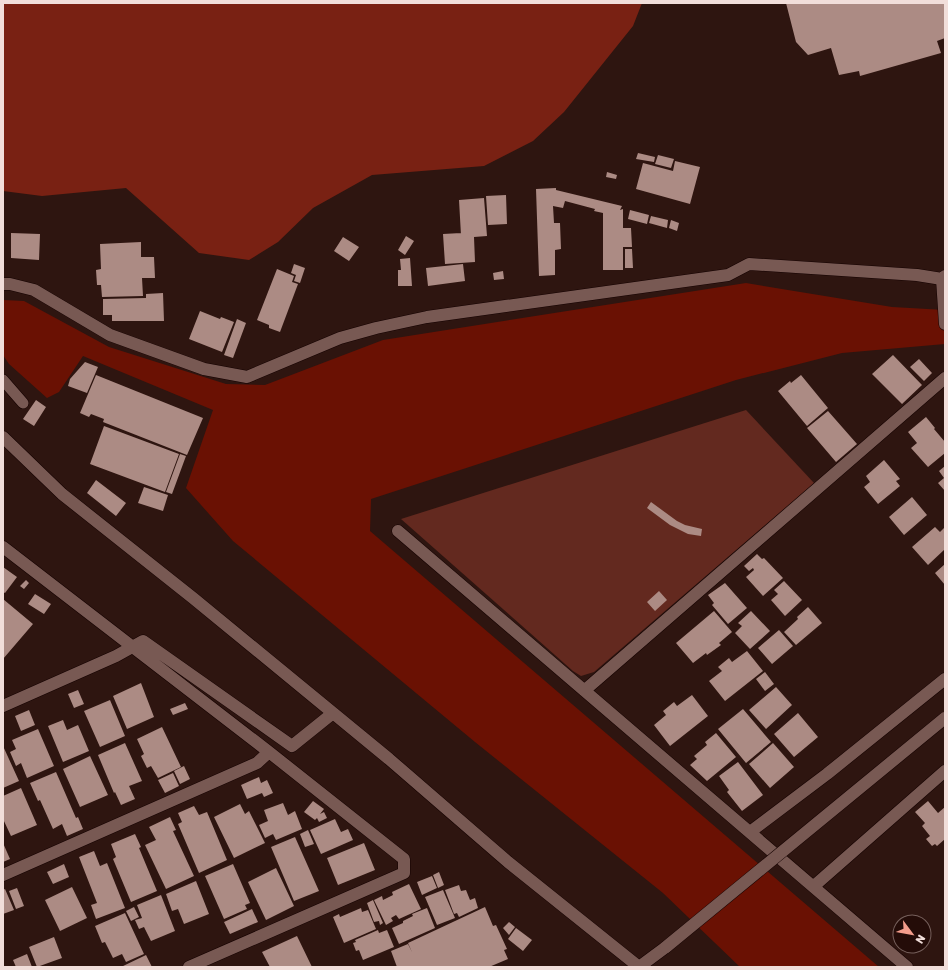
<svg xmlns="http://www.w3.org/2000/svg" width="948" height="970" font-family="Rubik,sans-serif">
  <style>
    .green { fill: #63291f }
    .forest { fill: #792113 }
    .water { fill: #6a1103 }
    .building { fill: #ac8b84 }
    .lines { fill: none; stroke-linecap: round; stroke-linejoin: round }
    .lane-casing { stroke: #150201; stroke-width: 12 }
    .street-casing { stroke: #150201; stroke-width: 13 }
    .secondary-casing { stroke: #150201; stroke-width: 13 }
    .lane { stroke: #785953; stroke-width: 11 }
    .street { stroke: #785953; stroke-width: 12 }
    .secondary { stroke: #785953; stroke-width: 12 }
    .secondary-bridge-casing { stroke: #150201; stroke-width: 13; stroke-linecap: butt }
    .secondary-bridge { stroke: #785953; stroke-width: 12 }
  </style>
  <rect width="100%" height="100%" fill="#2e1510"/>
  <path class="green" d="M746 410 814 483 594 672 581 676 573 671 401 519Z"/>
  <path class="forest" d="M3 3H642L633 26 564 112 533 141 484 166 372 175 313 208 278 242 249 260 199 253 126 188 42 196 3 191Z"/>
  <path class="water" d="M746 283 892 307 945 310V344L842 353 736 380 371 499 370 531 879 967H740L663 893 475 742 233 541 186 488 213 410 83 356 59 392 47 398 9 364 3 355V300L24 301 109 347 226 384 265 385 383 340Z"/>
  <path class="building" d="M786 3H945V38L937 41 941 53 860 76 859 71 839 75 831 48 808 55 796 42Z
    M638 153 655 157 654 162 636 159Z
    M658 155 674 159 671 168 655 164Z
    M675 161 700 167 690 204 636 189 643 163 673 171Z
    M607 172 617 175 616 179 606 177Z
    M556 188V190L622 206 620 210 623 209V228H631L632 247H623V270H603V213L594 211 595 209 565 201 563 208 553 206 554 223H560L561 249 555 250V275L539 276 536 189Z
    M506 195 507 224 488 225 486 196Z
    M484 198 487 236 474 237 475 262 445 264 443 234 461 233 462 253 459 200Z
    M630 210 649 215 647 224 628 219Z
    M651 216 668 220 667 228 649 223Z
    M671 220 679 223 677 231 669 228Z
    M11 233 40 234 39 260 11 258Z
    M406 236 414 241 405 255 398 250Z
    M343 237 359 247 349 261 334 251Z
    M141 242V257H154L155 278H142L143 296 102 297 101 285H97L96 270 101 269 100 244Z
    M625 249H632L633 268H625Z
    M410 258 412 286H398V270H401L400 259Z
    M294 264 305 268 300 283 294 281 296 275 291 273Z
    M463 264 465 281 428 286 426 268Z
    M277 269 294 276 292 282 298 284 280 332 269 328V325L257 320Z
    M503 271 504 279 494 280 493 273Z
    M163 293 164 321H112V315H103V299L146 298V294Z
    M200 311 220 319 221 317 234 322 222 352 189 339Z
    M237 319 246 323 233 358 224 355Z
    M893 355 922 385 902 404 872 374Z
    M919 359 932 373 924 381 910 367Z
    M85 362 98 367 87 393 68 386 70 379Z
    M96 375 203 418 187 455 103 422 104 419 91 414 89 417 80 413Z
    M801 375 828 408 807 426 778 391 790 381 791 383Z
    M36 400 46 407 34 426 23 419Z
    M828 411 857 444 836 462 807 428Z
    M926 417 935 428 934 429 945 442V453L928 467 911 448 917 443 908 432Z
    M104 426 179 454 165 492 90 464Z
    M180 454 186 456 172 494 166 492Z
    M884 460 900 479 896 481 900 486 878 504 864 487 870 482 866 476Z
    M945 466V491L938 483 944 478 939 471Z
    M96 480 126 503 116 516 87 493Z
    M144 487 168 495 163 511 138 503Z
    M912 497 927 515 904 535 889 517Z
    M651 502 677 521 685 525 702 529 701 536 688 534 670 525 647 508Z
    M935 527 940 532 944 528 945 530V549L928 565 912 547Z
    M757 554 762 559 764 558 783 578 763 596 746 577 754 570 753 568 749 571 744 566Z
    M945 564V585L935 573Z
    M3 567 17 577 5 593 3 592Z
    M26 580 29 583 24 589 20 586Z
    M784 581 802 600 785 616 771 600 778 594 774 590Z
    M725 583 747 608 728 624 712 605 714 603 708 595Z
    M659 591 667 600 655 611 647 602Z
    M35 594 51 604 44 614 28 604Z
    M3 599 33 624 3 659Z
    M808 607 822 623 796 645 784 632 798 619 797 617Z
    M714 611 732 632 719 643 721 645 707 655 706 653 693 663 676 643Z
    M751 611 770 631 750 649 735 633 742 626 738 623Z
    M779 630 793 646 772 664 758 648Z
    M747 651 763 671 725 701 709 681 722 671 718 667 729 658 732 662Z
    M765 672 774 684 765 691 756 679Z
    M141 683 154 717 127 729 113 696Z
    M776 687 792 705 766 729 749 710Z
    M78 690 84 704 74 708 68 694Z
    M692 695 708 716 670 746 654 725 666 715 663 711 674 702 677 706Z
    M110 700 125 736 100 747 84 711Z
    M185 703 188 709 173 715 170 709Z
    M743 709 771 742 746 763 718 729Z
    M29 710 35 725 21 731 15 716Z
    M798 713 818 737 794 757 774 734Z
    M63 720 67 730 78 725 89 751 63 762 48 726Z
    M162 727 181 767 158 778 151 766 147 768 141 756 144 754 137 739Z
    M38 729 54 766 27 778 21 763 16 766 10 752 16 749 12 740Z
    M716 733 736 757 707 781 690 765 697 759 694 756 707 745 705 742Z
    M125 743 142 781 129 786 135 799 121 805 115 792 114 793 98 755Z
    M773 743 794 767 770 788 749 764Z
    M3 746 19 781 3 788Z
    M90 756 108 795 80 807 63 769Z
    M738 762 763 795 742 811 727 792 729 790 719 776Z
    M184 766 190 779 180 784 174 771Z
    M56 772 76 818 78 817 83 829 67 836 62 824 53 829 40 800 38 801 30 783Z
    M173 773 179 786 165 793 158 780Z
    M259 777 261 783 267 780 273 793 264 797 262 793 247 799 241 785Z
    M21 788 37 825 11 836 3 819V796Z
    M313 801 324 809 320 814 324 812 327 818 319 822 317 818 315 820 304 812Z
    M928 801 938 813 945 807V839L937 846 935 844 932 846 926 839 930 836 922 826 925 823 915 812Z
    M283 803 288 815 295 811 302 829 276 840 273 834 265 838 259 825 268 821 264 810Z
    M240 804 245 814 249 811 265 843 234 858 214 817Z
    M194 806 199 815 207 812 227 860 199 873 178 824 182 822 178 813Z
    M170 817 176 830 173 831 194 876 166 889 145 845 156 840 149 827Z
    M335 819 341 832 348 829 353 840 321 854 310 830Z
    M308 830 314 844 305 847 300 834Z
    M135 834 141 847 139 848 157 891 131 902 113 859 116 857 111 844Z
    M295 837 319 891 294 901 271 847Z
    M3 843 10 859 3 862Z
    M364 843 375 870 338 885 327 858Z
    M94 851 100 866 107 863 125 908 96 919 91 905 97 903 79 857Z
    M64 864 69 877 53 884 47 872Z
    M233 864 250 903 245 905 247 909 224 919 205 876Z
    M276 868 294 906 266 920 248 882Z
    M439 872 444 885 438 888 433 875Z
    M432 876 437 888 422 895 417 882Z
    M196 881 209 914 184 924 178 909 172 911 166 894Z
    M409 884 421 909 399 919 396 915 391 918 393 921 386 925 374 900 382 896 383 900 393 895 392 892Z
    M459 885 461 891 466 890 470 900 475 898 478 908 459 917 457 913 454 914 445 890Z
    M72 887 87 918 60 931 45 900Z
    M17 888 24 906 16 909 9 891Z
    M5 889 14 910 3 914V890Z
    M443 890 455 918 437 925 425 897Z
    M161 895 175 931 151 941 144 927 139 929 135 920 142 918 137 905Z
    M373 900 383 923 380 925 379 921 374 922 367 903Z
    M134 907 139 917 131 921 126 911Z
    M485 907 493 926 496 925 507 949 504 950 508 959 489 967H419L418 966 397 967 391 951 408 944 412 952 408 943Z
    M361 908 362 912 368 910 376 929 344 943 333 917 339 914 340 917Z
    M427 908 435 928 399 944 392 928 403 923V921L413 916 412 914Z
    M252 909 258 922 230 934 224 922Z
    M125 913 144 954 126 962 122 954 113 958 105 942 102 943 95 926Z
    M509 922 515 927 509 935 503 928Z
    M516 928 532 940 523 951 508 939Z
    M378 930 379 933 387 930 394 947 363 960 359 950 356 951 353 943 356 942 355 940Z
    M297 936 312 967H270L262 952Z
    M54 937 62 958 37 967 29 947Z
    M27 954 32 967H16L13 960Z
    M146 955 152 967H121Z"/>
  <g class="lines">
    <g class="lane-casing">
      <path id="lane" d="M3 380 23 403"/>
    </g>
    <g class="street-casing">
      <path id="street" d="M942 279 945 324
        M3 284H10L34 290 110 335 204 369 247 377 340 338 376 328 427 317 728 275 749 264 917 275 942 279 945 276
        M3 437 62 494 193 598 389 759 508 862 639 967
        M398 531 907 967
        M3 547 269 752 404 859V873L189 967
        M585 690 945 378
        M3 706 116 656 143 641 292 746 333 713
        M750 832 827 774 945 679
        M3 875 257 763 269 752
        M814 886 945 771"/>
    </g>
    <g class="secondary-casing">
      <path id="secondary" d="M639 967 666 947"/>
    </g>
    <use href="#lane" class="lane"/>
    <use href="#street" class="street"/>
    <use href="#secondary" class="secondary"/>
    <g class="secondary-bridge-casing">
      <path id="secondary-bridge" d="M666 947 945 718"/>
    </g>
    <use href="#secondary-bridge" class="secondary-bridge"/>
  </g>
  <rect width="948" height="970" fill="none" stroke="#f1deda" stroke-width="8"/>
  <g transform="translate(912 934) rotate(122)"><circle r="19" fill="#240c08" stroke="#76605c"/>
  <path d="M0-3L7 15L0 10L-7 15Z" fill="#f49d8c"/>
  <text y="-6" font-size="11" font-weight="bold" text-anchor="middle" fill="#f1deda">N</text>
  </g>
</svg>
